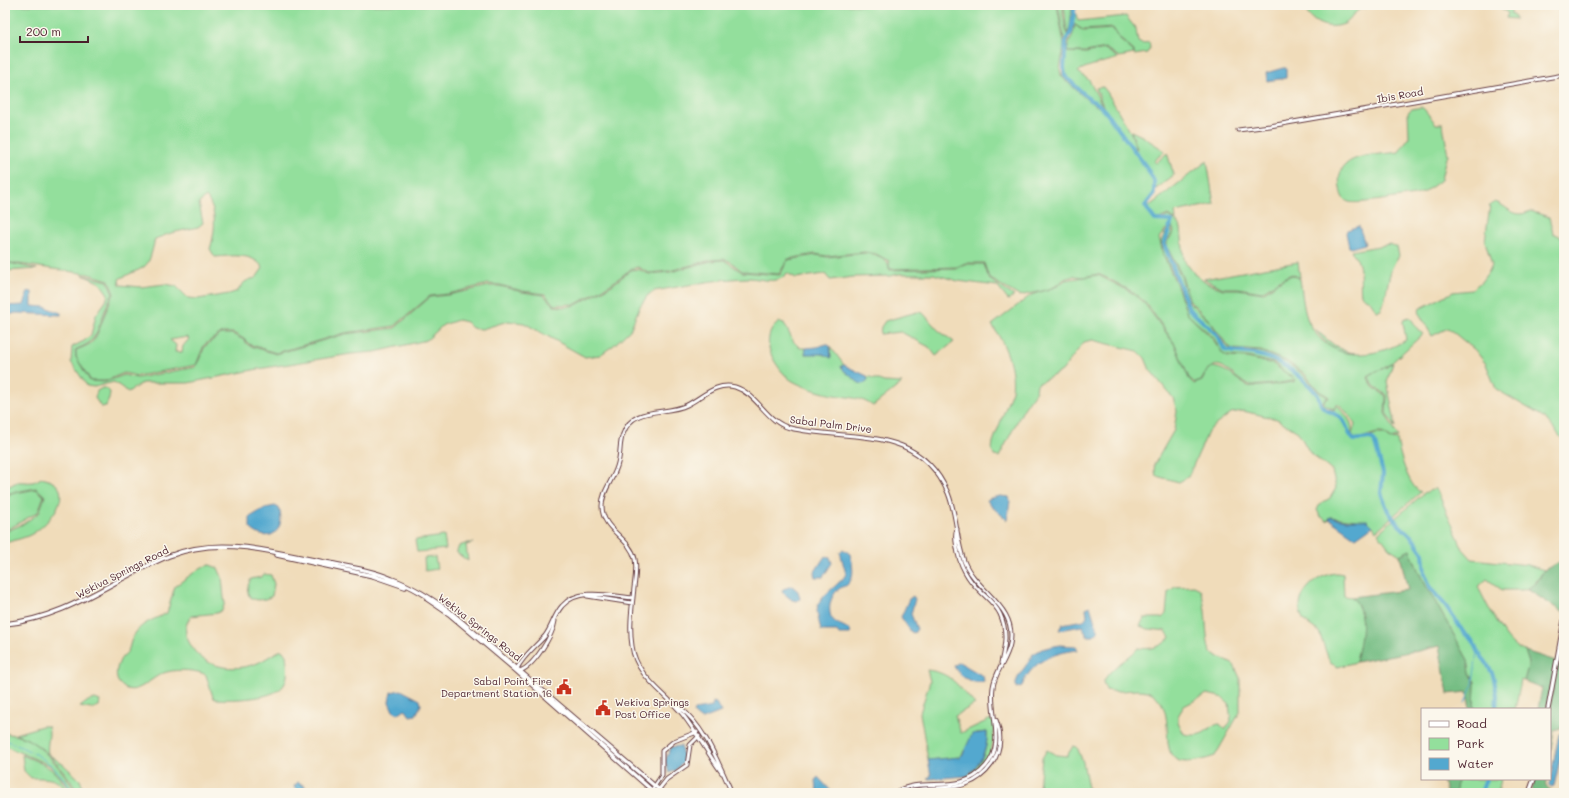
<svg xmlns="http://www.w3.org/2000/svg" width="1569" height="798" font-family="Mali,sans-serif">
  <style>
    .green { fill: #93df9c; stroke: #6e7f64; fill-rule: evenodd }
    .forest { fill: #76be84; stroke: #606e58 }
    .water { fill: #53a8cf; stroke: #4e647d }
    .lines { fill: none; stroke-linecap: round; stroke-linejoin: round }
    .stream { stroke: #53a8cf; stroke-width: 1 }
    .river { stroke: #53a8cf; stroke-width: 4 }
    .minor-casing { stroke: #633b40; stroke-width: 5 }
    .major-casing { stroke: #633b40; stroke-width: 5.5 }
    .highway-casing { stroke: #633b40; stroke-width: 6 }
    .minor { stroke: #fff; stroke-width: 3 }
    .major { stroke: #fff; stroke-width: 3.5 }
    .highway { stroke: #fff; stroke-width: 4.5 }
    .labels { text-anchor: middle; stroke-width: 3; stroke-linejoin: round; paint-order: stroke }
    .street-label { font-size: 10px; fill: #4a1f2b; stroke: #fbf7ec }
    .poi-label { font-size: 10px; fill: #4a1f2b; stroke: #fbf7ec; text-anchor: end }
  </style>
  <rect width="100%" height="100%" fill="#fbf7ec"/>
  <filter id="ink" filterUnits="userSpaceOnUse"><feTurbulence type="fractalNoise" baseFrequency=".025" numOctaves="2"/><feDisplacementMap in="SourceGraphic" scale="8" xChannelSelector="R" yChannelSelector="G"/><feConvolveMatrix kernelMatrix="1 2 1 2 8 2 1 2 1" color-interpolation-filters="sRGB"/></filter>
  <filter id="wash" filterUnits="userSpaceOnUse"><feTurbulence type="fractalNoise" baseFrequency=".012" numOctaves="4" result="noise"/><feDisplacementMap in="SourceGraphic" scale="16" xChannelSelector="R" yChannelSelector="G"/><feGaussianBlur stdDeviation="0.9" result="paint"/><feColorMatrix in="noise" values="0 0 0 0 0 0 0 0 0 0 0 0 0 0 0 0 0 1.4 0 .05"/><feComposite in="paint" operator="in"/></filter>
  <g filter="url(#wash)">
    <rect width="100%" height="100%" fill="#f0dcba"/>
    <path class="green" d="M5 5H1057L1064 44 1060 70 1061 76 1087 100 1105 111 1096 88 1103 87 1107 92 1131 133 1136 148 1134 151 1154 181V194L1145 206 1155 220 1160 221 1168 216 1176 221 1181 228 1184 260 1193 272 1207 283 1223 289H1238L1263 293 1283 279 1292 275 1300 279C1302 291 1303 307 1307 318 1325 362 1370 361 1406 340L1403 322 1404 319 1409 317C1415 322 1416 330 1423 334L1387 367 1370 374 1368 378 1373 387 1386 396 1385 413 1398 437 1390 439C1381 425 1366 440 1355 438L1352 434 1355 425 1351 417 1339 404H1336L1334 409 1324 405V400L1329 398 1328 396 1319 391 1304 373 1286 361 1261 351 1233 349 1227 345 1211 322 1190 301 1181 274 1167 247V242L1174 232 1172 226 1165 230 1159 238 1160 241 1163 255 1176 283 1187 314 1212 338 1223 354 1228 357 1247 358 1273 364 1296 380C1291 382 1254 387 1250 385 1230 380 1219 346 1201 381L1195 383 1189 378 1175 344 1146 303 1131 291 1109 279 1098 274 1084 277 1074 276 1064 279 1058 285 1047 290 1019 296 989 278 984 263H965L957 267 889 269V261L876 254 865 252 827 256 815 254 788 259 779 274 742 271 731 262 724 259 711 260 669 271 649 273 638 267 631 269 611 284 576 304 554 305 545 294 522 291 500 285 488 284 448 294 430 296 395 326 345 333 276 353 249 344 244 339 233 333H221L204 345 196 365 137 376 124 373 105 381H91L76 357V350C81 348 87 346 91 343 99 337 106 306 114 294L109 280 88 274 5 262ZM206 197C218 211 215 233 210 249L215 257C231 256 253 252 263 268L256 278C246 280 243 282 238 291L229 294 198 299 188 298 176 286 165 284 141 287 120 285 119 279C148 264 147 273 155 239L171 233 198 227 203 223 199 203ZM187 337 189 339 183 346 182 352H175L176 345 170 340Z
      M1058 5H1063V14L1067 35 1071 26 1073 5H1076L1075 11 1078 21 1126 16 1136 29 1138 42 1142 44 1149 42 1150 48 1147 53 1134 55V51L1120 39 1113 28 1083 30 1074 24C1072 34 1066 43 1067 52L1086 53 1105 49 1118 58C1108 62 1083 66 1078 72L1089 80 1104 109 1087 99 1062 76 1065 44Z
      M1064 5H1072L1070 26 1067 34Z
      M1303 5H1375C1371 8 1365 7 1360 9 1353 13 1351 21 1344 24 1326 31 1309 22 1303 5Z
      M1504 5H1517L1510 13 1515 16 1516 19 1506 18 1508 13 1502 9Z
      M1075 25 1083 31 1113 29 1120 40 1133 51 1134 54 1119 57 1105 48 1086 52H1067C1068 43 1074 35 1075 25Z
      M1421 107 1424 109 1436 124H1443L1448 156 1445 161 1441 180 1425 192 1416 195C1403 196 1359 205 1349 202 1342 200 1341 194 1340 188 1333 151 1377 156 1399 152L1409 137 1408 112 1412 109Z
      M1131 131 1142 136 1165 151 1154 161 1156 163 1167 153 1174 175 1156 189C1155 174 1143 162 1135 151L1137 148Z
      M1207 161 1214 204 1175 212 1176 220 1168 215 1159 219H1155L1147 208Z
      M1495 202C1508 206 1514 220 1530 211L1549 217 1553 233 1564 238V445L1563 440 1545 418 1496 389 1486 364 1475 350 1448 328 1432 336 1420 315 1419 309 1453 292 1471 290 1481 282 1489 271 1492 265 1485 241 1490 205Z
      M1172 227V234L1166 241V247L1181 276 1189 302 1210 322 1226 346 1233 350 1261 352 1286 362 1303 374 1319 392 1328 397 1322 402 1325 408 1334 410 1338 405C1343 413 1353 420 1352 430 1352 432 1351 434 1351 437 1363 446 1379 424 1390 440L1397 439C1399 452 1408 487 1421 492L1376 531 1373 526 1357 520 1331 517 1327 521 1320 516 1317 510 1320 504 1330 498 1336 488 1332 471 1310 453 1298 432 1277 419 1243 411 1231 413 1209 430 1188 477 1179 482 1156 476 1154 465 1174 430 1177 411 1173 398 1150 370 1145 358 1138 351 1092 340 1084 342 1062 371 1037 384 1036 391 1023 410 999 457 994 456 992 450 993 442 1012 391C1015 367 1005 344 992 325L1031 295 1058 286 1065 280 1098 275 1131 292 1145 304 1175 345 1189 379 1194 384 1202 381 1208 369 1213 367C1229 369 1234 379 1248 386 1252 388 1291 383 1296 381L1274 363 1247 357 1228 356 1223 354 1213 337 1187 314 1177 282 1164 255 1161 241 1166 231Z
      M1390 244 1397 247 1399 256C1386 271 1389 293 1381 310L1377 311 1370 301 1361 295C1359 279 1364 264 1351 251Z
      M865 253C877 255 888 257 890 270L957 268 965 264H984L989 279 1014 296 1008 300 997 286 958 281 933 274H899L890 276 853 277 830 280 825 274 796 278 787 273C777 286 762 278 747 278 715 279 685 286 654 291L648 295 640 306 630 330 614 345 600 355 585 357 524 323 508 321 482 329 472 328 466 322 458 320 443 325 427 340 375 352 351 354 258 369 188 383H142L128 392 114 382 94 387 87 386 71 362 72 347 84 341 91 335 96 315 106 301 108 294 100 283 83 275 108 281 113 294C103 308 102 327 92 340 88 345 80 347 75 350L76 357 90 381 105 382 124 375 137 378 196 367 205 346 221 334H232L244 340 248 345 276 354 345 334 395 328 430 297 448 295 489 286H500L522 292 544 295 554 306 565 307 576 305 612 285 631 270 638 269 649 274 670 272 711 261 724 260 742 272 780 275 788 260 816 255 827 257Z
      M1298 262 1300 278 1292 274 1283 278 1262 292 1238 288H1223L1204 279Z
      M9 263 37 269 5 271V264Z
      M917 312 923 313 938 330 954 342 936 356 929 347 901 332 880 334 881 327 885 321Z
      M780 322 784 323 793 341 800 348H806L805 354 817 353 831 357 830 346 844 365 841 366 842 369 856 380 868 378 867 376 884 382 902 383 873 406C861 397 849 398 835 395 824 394 800 386 791 380 782 374 771 358 769 348 767 336 771 327 780 322Z
      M1315 329C1327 339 1339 352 1355 353 1338 355 1324 343 1315 329Z
      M1393 363 1387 382 1396 428 1386 413 1387 395 1374 386 1369 378 1371 374Z
      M102 388H106L110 392 109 399 106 406 101 407 95 398 97 391Z
      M41 478C79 485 54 519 35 532 27 538 14 540 5 543V532L23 524 39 513 45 496 36 488 5 494V487C10 487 13 483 18 482 28 481 31 485 41 478Z
      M1436 488 1463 549 1472 559 1528 565 1544 570 1533 586 1522 590H1502L1487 579 1478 587C1487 604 1506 648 1525 651L1529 663 1524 681 1521 680 1515 709H1474L1475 682 1470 673 1468 660 1420 575 1410 550 1400 555 1389 548 1378 533 1424 493Z
      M36 489 44 496 38 512 5 531V495Z
      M444 536 446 549 417 552 415 540Z
      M468 543H473L466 545 468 561 457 553V551L459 546Z
      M435 557 437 569 425 571 424 558Z
      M210 565 218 568 222 577 224 598 225 603 222 610 217 613 191 616C184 626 184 633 190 644 201 666 229 672 252 665 263 662 271 654 282 650L286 655C287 664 289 674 285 683 278 700 231 700 215 699L213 697 206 675C198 670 177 669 167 672 151 675 135 702 119 683 115 678 116 669 119 663 120 658 125 655 128 651 130 647 130 643 132 639 140 622 152 621 167 613L175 586 202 567Z
      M1337 573 1343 574 1344 596 1352 597C1368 613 1361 642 1356 662L1338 667 1330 663 1319 632 1304 621C1290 598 1315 574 1337 573Z
      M264 574 271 575 274 584 272 596C257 605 240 598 251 579L261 577Z
      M1194 586 1200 589C1208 609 1204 631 1210 652L1234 665 1240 678V712L1215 756C1139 782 1187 716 1152 693 1141 686 1119 694 1106 690L1103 682C1113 664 1126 662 1138 648 1150 650 1163 647 1170 637L1166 631 1148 629 1140 626 1144 618H1162L1166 614 1168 592 1175 587ZM1207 694 1221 697 1229 704 1231 721 1225 730 1220 724C1207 725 1207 739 1184 734L1178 722V716L1184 706Z
      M927 670C953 673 958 687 975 704L955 716 961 733 991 719 994 722C995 743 989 767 969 778L968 776C981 763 988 751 987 732L976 733 960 757 928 760 920 713 930 681Z
      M95 699 100 701 99 706 91 709 80 707 88 701Z
      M42 726H48C51 735 46 744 48 754L64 765 80 780 85 793H78C64 769 43 743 15 734Z
      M5 733C13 735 22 736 29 740 49 753 65 773 76 793H72L65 782 49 765 5 746Z
      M1073 746 1077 747 1083 762 1089 793H1048L1043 786 1039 787 1042 758 1047 750 1056 755 1067 756Z
      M22 755C49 766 54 768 70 793H66C60 777 46 778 31 778L24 771Z
      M1457 779H1501L1498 793H1456Z"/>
    <path class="forest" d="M1564 548V613L1527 589 1537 582 1544 570 1560 562Z
      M1410 550 1420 575 1468 660 1470 673 1475 682 1474 709H1470L1467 692 1448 694 1439 646 1414 652V651L1356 662C1360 642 1368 613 1352 597L1408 590 1400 555Z
      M1525 651 1556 661 1547 709H1538L1542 688 1524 681 1529 663Z
      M1558 661 1564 664V727L1554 730 1550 756 1549 709Z
      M1443 779H1457L1456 793H1446Z
      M1535 779H1546V786L1554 793H1535L1532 790Z"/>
    <path class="water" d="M1283 68H1286V78L1267 81 1266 73Z
      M1359 226 1365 244 1351 248 1349 247 1346 233 1347 230Z
      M28 291 32 292V306L45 307 61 313V315L16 313 5 316V306L24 305Z
      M826 344 830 346 831 358 823 354H805L806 348 817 347Z
      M844 365 867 376 868 380 863 384 859 383 842 369 841 366Z
      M1000 496 1009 497 1010 501 1007 520 990 505 987 500 991 498Z
      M275 506 279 508C287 532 267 545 250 528V517L265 508Z
      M1330 517 1347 520H1367L1373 526 1356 538 1329 519Z
      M843 549 850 554C852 563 856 576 848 584 847 586 844 586 842 587 832 592 827 606 831 617 835 625 846 625 851 632L850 634H839L837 631H821C820 625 817 616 817 610 818 596 840 585 846 574L840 552Z
      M825 556 830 557 832 563 823 577H815L814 573Z
      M792 586 798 591 800 599 797 601 792 600 782 592 783 589Z
      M913 596 915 599 911 614 917 629 914 633 911 632 901 617 909 599Z
      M1090 606 1098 632 1094 636H1087L1082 626 1059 630 1062 624 1084 620 1087 616 1086 608Z
      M1059 645 1076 646 1078 650C1052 653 1032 661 1022 686L1016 688C1014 676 1029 665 1033 654L1042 649Z
      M959 662 983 676 984 681C974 686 958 676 954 666Z
      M401 690 420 700 421 705 416 715 410 716 405 709 398 714 393 711 389 702 391 692Z
      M713 702 716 703 721 712 703 719H700L693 713 694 710 712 707Z
      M987 732C988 751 980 763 967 776L930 779 927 778 931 776 928 760 960 757 963 754 972 734Z
      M1563 733 1564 742 1554 786 1551 787 1549 785 1558 739 1559 734Z
      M681 746 684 763 679 766 675 771 669 773 665 761 671 747Z
      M818 777 833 793H817L816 779Z
      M298 782 300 783 313 793 297 792 294 786Z"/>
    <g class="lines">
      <path class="stream" d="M1465 703 1473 684 1477 651
        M5 740C38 754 54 761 73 793"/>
      <path class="river" d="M1075 5 1071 32 1066 40 1064 68 1065 76 1090 100 1097 103 1105 111 1147 168 1154 181V194L1145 206 1155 220 1172 221 1164 244 1189 309 1216 334 1225 350C1236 353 1247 352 1258 355 1280 359 1302 376 1316 393 1320 396 1319 403 1322 406 1327 412 1335 413 1340 417 1348 424 1347 434 1354 440L1370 438 1374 440 1383 473 1381 493 1388 511 1397 523 1412 537 1423 553 1425 574 1431 589 1445 605 1464 633 1473 641 1477 651 1486 662 1493 675 1497 695 1496 709
        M1481 793 1486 779"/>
    </g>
  </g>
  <g filter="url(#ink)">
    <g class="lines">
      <g class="minor-casing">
        <path id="minor" d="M1238 130 1270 126 1564 75
          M957 529C954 535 956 542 957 548 959 564 968 580 980 591 987 598 996 605 1000 614 1008 631 1005 646 1001 663
          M587 596 632 603
          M517 669C522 657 536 646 545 636 552 627 554 615 562 606 578 587 611 596 633 598
          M519 671C533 668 553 635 555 621
          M677 705C705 726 718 762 732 793
          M722 773C708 754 697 733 683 715 665 692 636 677 632 646 629 627 632 607 634 588 635 579 637 568 635 559 630 537 602 531 602 506 602 490 615 478 618 463 621 453 619 443 623 434 633 405 665 416 687 405 703 397 716 382 735 387 758 394 766 422 790 428 849 442 918 423 948 493 957 515 956 539 964 561 976 592 1018 606 1010 644 1007 660 995 672 993 687 989 714 1006 743 986 766 959 798 924 774 894 793
          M652 790 662 775V751L674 741 697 732
          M656 793 667 779 687 765 690 745 699 736
          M901 793C937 782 968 798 992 764 1001 750 1002 735 996 720"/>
      </g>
      <g class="major-casing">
        <path id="major" d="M1561 5 1564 24
          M277 555 373 576 405 587
          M427 599 449 614 513 668 655 793
          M5 624C70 617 112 579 169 556 218 536 269 551 319 561 343 566 369 569 392 579 412 586 430 598 448 610L663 793
          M1548 709 1564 621
          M1529 793 1534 779"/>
      </g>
      <g class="highway-casing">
        <path id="highway" d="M1562 793 1564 777"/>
      </g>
      <use href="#minor" class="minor"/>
      <use href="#major" class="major"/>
      <use href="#highway" class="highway"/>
    </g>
  </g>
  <defs>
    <g id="civic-bare" transform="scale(1.2)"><path d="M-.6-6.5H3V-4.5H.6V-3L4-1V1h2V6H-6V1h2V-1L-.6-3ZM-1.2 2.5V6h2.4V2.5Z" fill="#c8321e" stroke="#fbf7ec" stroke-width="2.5" paint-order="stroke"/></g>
  </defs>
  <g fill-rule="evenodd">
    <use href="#civic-bare" x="564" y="687"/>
    <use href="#civic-bare" x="603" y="708"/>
  </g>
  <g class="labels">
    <g class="street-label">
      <text transform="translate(1400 95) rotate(-10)" y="4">Ibis Road</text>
      <text transform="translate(831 424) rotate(7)" y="4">Sabal Palm Drive</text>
      <text transform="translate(122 572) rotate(-27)" y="4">Wekiva Springs Road</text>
      <text transform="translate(480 627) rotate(38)" y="4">Wekiva Springs Road</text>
    </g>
    <g class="poi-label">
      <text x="552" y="685">Sabal Point Fire<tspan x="552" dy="12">Department Station 16</tspan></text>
      <text x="615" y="706" text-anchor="start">Wekiva Springs<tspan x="615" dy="12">Post Office</tspan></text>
    </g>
  </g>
  <rect width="1569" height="798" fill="none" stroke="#fbf7ec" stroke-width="20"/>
  <rect x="1421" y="708" width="130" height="72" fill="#fbf7ec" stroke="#b4a19f"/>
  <rect x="1429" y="721" width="20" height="6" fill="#ffffff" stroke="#b4a19f"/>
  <text x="1457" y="728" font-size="12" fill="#4a1f2b">Road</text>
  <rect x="1429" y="738" width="20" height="12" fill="#93df9c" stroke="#b4a19f"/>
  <text x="1457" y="748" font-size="12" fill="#4a1f2b">Park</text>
  <rect x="1429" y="758" width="20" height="12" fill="#53a8cf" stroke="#b4a19f"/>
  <text x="1457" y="768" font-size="12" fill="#4a1f2b">Water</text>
  <path d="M20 36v6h68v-6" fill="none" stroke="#4a1f2b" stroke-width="2"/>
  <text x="26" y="36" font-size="12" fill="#4a1f2b" stroke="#fbf7ec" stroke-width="3" paint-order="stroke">200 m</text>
</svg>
